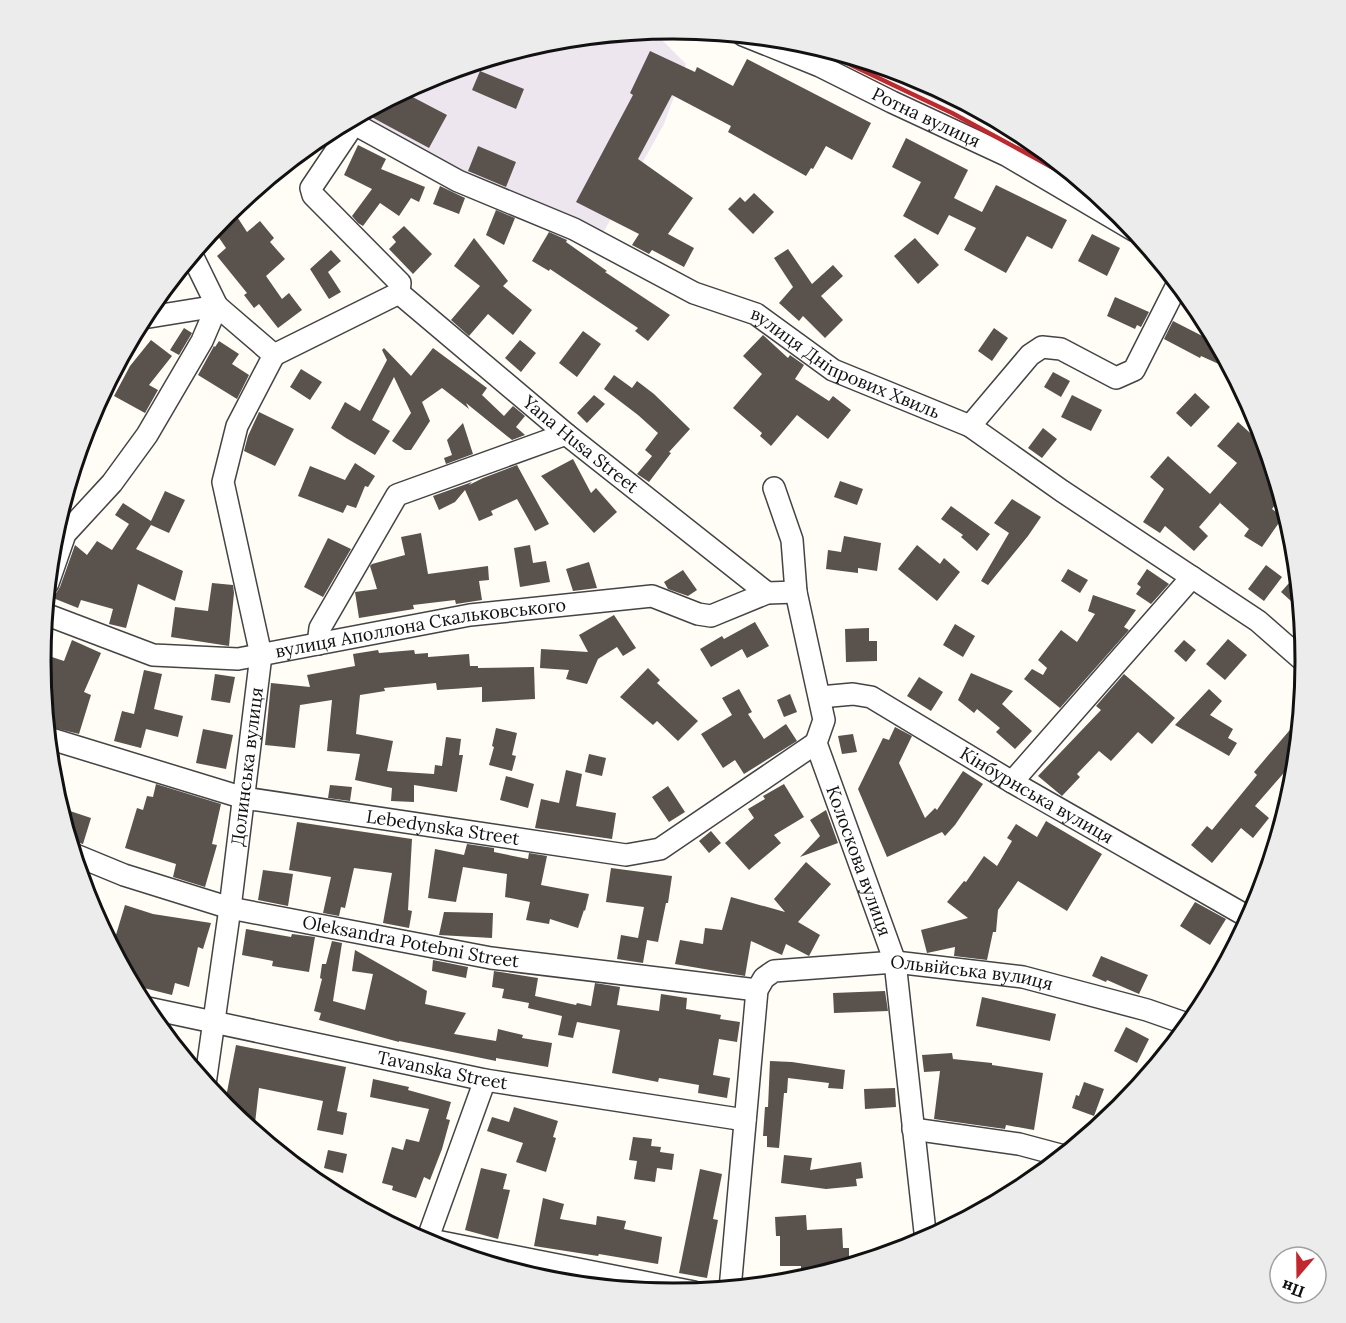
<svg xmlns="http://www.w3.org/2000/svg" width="1346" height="1323" font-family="Lora,serif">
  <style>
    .industrial { fill: #eee6ef }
    .building { fill: #5a524d }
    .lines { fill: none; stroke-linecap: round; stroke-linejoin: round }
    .street-casing { stroke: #444; stroke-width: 24 }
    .street { stroke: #fff; stroke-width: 21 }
    .rail { stroke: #c4262e; stroke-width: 4.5 }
    .labels { text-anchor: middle; stroke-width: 6; stroke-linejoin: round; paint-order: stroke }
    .street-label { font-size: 18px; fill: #111; stroke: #fff }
    .rim { fill: none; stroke: #111; stroke-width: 3 }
  </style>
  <rect width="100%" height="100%" fill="#fffdf5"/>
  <path class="industrial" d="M653 31 686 64 664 124 603 233 447 168 357 116 431 77 550 41Z
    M826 50 916 77 1025 135 1042 149Z"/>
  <path class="building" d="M650 51 695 72 697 67 733 86 747 59 871 123 852 160 826 146 813 169 811 168 806 176 728 132 731 126 672 95 638 159 693 198 668 234 694 248 684 267 652 250 649 254 632 245 639 234 576 202 633 95 630 93Z
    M480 71 524 89 516 109 472 90Z
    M403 92 447 115 429 148 364 113Z
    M906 138 968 170 954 198 982 212 996 185 1067 220 1052 249 1027 236 1006 273 964 250 976 228 949 215 938 235 903 216 921 182 892 167Z
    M358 145 386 159 381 169 425 187 419 202 411 198 399 216 380 203 363 226 358 223 352 216 372 189 344 175Z
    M478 146 516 162 506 187 468 171Z
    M440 186 465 198 459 214 433 204Z
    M754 193 774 212 753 234 728 209 740 197 745 202Z
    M232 209 247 232 260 221 274 238 270 242 285 259 266 276 282 299 289 293 302 310 278 328 259 304 254 308 244 295 247 293 217 256 226 248 213 229Z
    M496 210 515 218 504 245 486 235Z
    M404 226 432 254 413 274 389 249 396 242 392 237Z
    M549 232 567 240 566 242 607 271 605 272 670 315 648 341 635 331 638 328 550 269 549 271 532 261Z
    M1092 234 1120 248 1107 276 1078 261Z
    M474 238 508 281 503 286 532 310 513 335 488 314 469 336 451 320 480 286 454 266Z
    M915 238 939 265 918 284 894 256Z
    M788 249 812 284 833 265 843 276 821 296 843 320 825 338 803 316 799 321 779 303 793 287 774 258Z
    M331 250 341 261 328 272 341 292 329 299 310 269Z
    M1115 297 1149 312 1141 327 1137 325 1135 329 1107 316Z
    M1173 321 1218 344 1232 370 1201 356 1200 358 1164 339Z
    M184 328 192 333 179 355 170 350Z
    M994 328 1008 338 992 361 978 351Z
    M583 331 601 344 577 377 559 363Z
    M763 335 788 358 790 355 804 365 795 379 829 401 833 396 851 410 828 439 797 415 771 446 760 436 762 433 733 408 762 374 743 356Z
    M151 340 172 356 149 385 158 390 145 413 114 396 130 366Z
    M520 340 536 353 521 372 505 358Z
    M219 341 239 354 232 364 249 375 237 399 198 375 214 346 215 347Z
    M384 348 411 376 433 348 487 388 482 395 504 416 513 406 525 416 516 427 525 435 512 440 466 403 469 409 442 388 422 402 430 421 411 450H405L392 441 411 413 394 377 372 420 390 431 375 455 346 438 331 428 345 402 360 411 387 360 382 350Z
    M301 369 322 382 310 400 290 387Z
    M1053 372 1070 381 1061 397 1044 387Z
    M614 375 632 388 637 381 654 394 690 429 669 452 671 453 649 482 637 474 652 456 645 450 658 433 638 415 604 389Z
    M1195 393 1210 407 1191 427 1176 413Z
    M594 395 605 404 587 423 577 413Z
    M1072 395 1102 410 1091 431 1061 417Z
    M259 412 294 429 275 466 244 451 248 436Z
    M1238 422 1258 440 1262 434 1281 496 1272 509 1283 517 1262 547 1244 536 1249 529 1210 494 1237 463 1217 446Z
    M463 423 473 454 446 464 444 458 452 455 447 440Z
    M1043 428 1057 439 1042 458 1028 448Z
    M1168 456 1220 503 1199 527 1208 536 1194 551 1165 526 1160 533 1143 522 1164 489 1150 477Z
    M573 459 591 493 596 488 617 512 594 533 541 476Z
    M355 463 375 476 368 487 365 486 356 508 347 505 343 513 298 496 310 466 345 480Z
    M517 465 549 524 535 531 517 499 491 511 493 515 479 521 465 490 455 502 439 510 433 496 472 482 469 485 483 478Z
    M840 481 863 489 857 505 834 497Z
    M165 491 185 500 169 533 151 525 136 549 183 571 175 601 138 584 126 628 109 624 113 609 81 600 78 608 53 598 60 587 75 545 87 555 97 541 112 550 129 524 115 515 123 503 151 521Z
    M1012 499 1041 517 1028 536 988 585 981 581 1009 533 994 523Z
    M951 506 990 534 977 551 961 537 963 535 941 519Z
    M421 533 428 574 488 566 489 580 479 581 482 600 456 604 455 600 413 605 414 609 359 618 355 592 377 589 370 566 372 564 405 555 401 537Z
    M844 536 881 543 877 571 858 568V573L826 569 828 550 841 552Z
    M328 538 351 549 323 597 304 587Z
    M530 545 533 563 546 561 550 582 520 587 514 548Z
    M917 545 940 564 944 558 960 572 937 601 898 569Z
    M589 562 597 588 573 591 566 569Z
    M1266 565 1282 577 1264 601 1248 589Z
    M1068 569 1088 580 1080 593 1061 581Z
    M1147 569 1169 584 1151 604 1136 594 1141 587 1137 584Z
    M683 570 697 590 688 596 668 589 664 582Z
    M1297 574 1300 599 1301 610 1281 592Z
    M212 583 233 585 234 593 229 646 171 637 175 607 208 611Z
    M1093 595 1136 610 1124 627 1129 630 1060 708 1024 679 1032 669 1043 675 1047 668 1038 660 1061 630 1077 642 1095 614 1088 611Z
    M614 615 636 648 623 656 617 647 598 659 587 684 566 679 569 670 540 668 541 649 588 652 579 635Z
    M755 622 769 646 747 658 742 649 711 667 700 649 722 636 724 639Z
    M955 624 975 636 963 657 943 645Z
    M869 628V641H877V661L846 662 845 629Z
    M1228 639 1247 655 1225 680 1206 664Z
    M72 640 101 653 84 692 91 695 79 734 46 726 40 662 43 654 64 661Z
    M1184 640 1196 650 1186 662 1174 651Z
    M378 650 379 653 414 650 415 654 428 653V657L469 654 470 666H478V668L534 667 535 699 482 702V687L437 690 436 683 384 688 385 691 360 695 356 734 393 741 387 771 434 774 435 765 442 766 446 737 461 739 459 755H463L457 792 414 785V802L391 801 392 788 355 780 360 754 327 751 332 700 300 705 295 748 265 745 271 683 310 687 307 675 355 666 353 654Z
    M648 668 660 680 657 683 698 721 678 741 657 721 653 725 620 697Z
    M144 670 162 674 154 709 183 716 178 737 146 729 141 748 114 741 122 711 134 714Z
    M971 673 1013 691 1002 704 1032 731 1015 749 996 732 1000 728 977 709 974 713 958 700Z
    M215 674 235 677 230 703 211 700Z
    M1124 674 1175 718 1152 744 1138 732 1111 761 1099 751 1077 774 1080 777 1062 796 1038 776 1101 710 1096 706Z
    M919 677 943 692 931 711 907 696Z
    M739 689 752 712 748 714 764 739 786 724 797 741 744 774 735 760 723 768 701 734 732 715 722 698Z
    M1209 689 1222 701 1210 715 1233 729 1228 738 1237 743 1229 756 1175 725Z
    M790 694 797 712 784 717 777 700Z
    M1300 718 1296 759 1255 806 1269 818 1253 838 1241 828 1212 863 1191 845 1207 826 1212 830 1257 775 1254 772Z
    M895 727 912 736 899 763 925 818 935 808 937 810 963 771 983 784 955 825 945 836 942 832 887 857 858 789 883 738 889 740Z
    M496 728 517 733 512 755 516 756 512 771 489 765 494 747 492 746Z
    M203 729 233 735 226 769 196 763Z
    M853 734 857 752 842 754 838 736Z
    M49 752 60 755 52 780Z
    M589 754 606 758 602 776 585 772Z
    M566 770 582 774 576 806 616 813 612 839 535 828 541 799 559 803Z
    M506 776 534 784 528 808 500 800Z
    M156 784 221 804 212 844 217 845 205 887 173 877 176 864 125 848 137 808 143 810 147 796 153 797Z
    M784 784 804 817 774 835 781 843 749 870 725 843 754 818 748 809 765 799 763 796Z
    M330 785 352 787 350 801 328 798Z
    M668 786 685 812 669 822 652 797Z
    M67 810 91 818 83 844 69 840 63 821Z
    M826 810 838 843 800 857 820 836 810 820Z
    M1046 821 1102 854 1067 911 1018 881 998 910 996 932H993L987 960 954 956 955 947 927 953 921 930 968 918 947 902 964 881 966 882 984 856 997 866 1012 841 1007 838 1016 824 1037 837Z
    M297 822 412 839 408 910 412 911 409 928 383 923 392 873 354 868 345 908 341 907 339 916 323 913 331 877 289 870Z
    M711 831 721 843 709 853 699 841Z
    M467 844 494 848V852L528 859 529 853 547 856 541 885 589 894 585 911 584 910 578 928 550 919 549 924 526 920 530 902 505 897 507 874 463 867 456 902 428 898 435 849 464 855Z
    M806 862 831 884 798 922 820 935 809 956 786 944 782 955 751 941 745 976 675 964 680 940 703 944 705 928 722 930 731 897 785 912 774 899Z
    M611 868 672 876 668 903H666L658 942 647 940 643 963 617 959 621 935 638 938 644 907 606 902Z
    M263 870 293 874 288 906 258 900Z
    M1195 902 1226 919 1210 945 1180 926Z
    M125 905 153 914 211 923 203 949 198 947 189 987 175 983 172 995 132 985 112 948Z
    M444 912 493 913 492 938 439 935Z
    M246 929 291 937 292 934 315 937 309 972 272 966 273 961 242 955Z
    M332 941 342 943 333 1001 365 1010 373 974 352 971 355 950 427 991 425 1004 466 1013 454 1034 496 1041 498 1029 523 1035 522 1038 552 1043 548 1067 496 1058V1061L399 1041V1042L319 1020 321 1013 314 1011 322 979 320 978 322 964H326Z
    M1101 956 1148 975 1139 994 1107 980 1106 982 1092 976Z
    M433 960 468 967 466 978 432 971Z
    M494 971 538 978 535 996 576 1005 577 1003 591 1006 595 983 620 987 617 1005 659 1011 661 994 687 998 686 1009 721 1015 720 1019 740 1022 737 1042 719 1039 713 1075 730 1078 727 1098 698 1093 699 1085 659 1078 658 1082 612 1073 620 1030 577 1022 573 1038 558 1035 562 1016 528 1008 529 1003 502 998 504 989 492 987Z
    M885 991 888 1011 834 1013 833 993Z
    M982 997 1056 1014 1050 1041 976 1026Z
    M1126 1027 1149 1039 1137 1063 1114 1051Z
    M236 1045 346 1067 337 1111 347 1113 343 1135 317 1130 323 1101 259 1088 254 1132 225 1109 220 1103 222 1092H227Z
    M952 1053 953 1059 992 1063V1065L1043 1073 1034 1130 1006 1125 1005 1129 934 1119 940 1071 924 1072 922 1055Z
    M770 1061 792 1062 845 1070 843 1089 828 1088 829 1083 788 1078 787 1093H784L779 1148 767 1147V1136H763L765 1107H768Z
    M373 1079 409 1087 408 1090 451 1102 446 1119 450 1120 442 1149 430 1180 424 1177 416 1198 392 1190 393 1186 382 1183 392 1147 403 1150 406 1139 419 1142 429 1109 370 1097Z
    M1084 1082 1104 1089 1094 1116 1072 1108 1076 1095 1079 1096Z
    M895 1088 896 1107 865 1109 864 1089Z
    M514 1107 558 1121 553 1137 556 1138 546 1172 516 1162 523 1143 487 1131 492 1117 509 1122Z
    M633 1137 652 1139 651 1146 661 1147 660 1152 674 1154 672 1170 657 1168 655 1182 634 1179 637 1161 629 1160Z
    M328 1150 347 1154 343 1173 324 1168Z
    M784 1155 812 1158 810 1170 861 1162 863 1178 856 1179 857 1186 826 1189 781 1183Z
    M481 1168 507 1174 503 1189 510 1190 498 1239 465 1230Z
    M700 1169 722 1174 713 1219 718 1220 707 1278 679 1273Z
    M543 1198 564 1204 560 1219 596 1225 597 1216 626 1221 624 1229 662 1237 658 1264 599 1254 598 1256 534 1246Z
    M806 1215 807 1230 842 1228 843 1248H849V1266L801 1281V1266H780V1236H776L775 1217Z"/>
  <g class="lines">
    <g class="street-casing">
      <g id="street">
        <path id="s1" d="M743 35 820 66 892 102 1006 155 1135 231"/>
        <path id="s2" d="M349 121 458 181 574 229 694 293 756 314 833 370 970 426 1062 491 1258 621 1306 663"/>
        <path d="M354 124 311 188 313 195 400 283 399 293"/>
        <path id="s3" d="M143 318 217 306 274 355 399 293 566 434 767 593"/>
        <path d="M970 426 1030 355 1042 347 1061 349 1116 378 1134 370 1178 283"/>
        <path id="s4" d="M774 488 792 540 796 592 824 720 816 743 895 962 926 1241"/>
        <path d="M48 583 65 534 112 483 147 435 202 341 217 306 192 255"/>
        <path id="s5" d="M45 614 153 655 238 659 470 615 652 596 698 614 711 616 767 593 796 592"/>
        <path d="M318 644 320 628 397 495 566 434"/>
        <path id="s6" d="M820 697 853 694 871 697 1012 782 1250 918"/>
        <path id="s7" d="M48 738 244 798 626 855 660 849 816 743"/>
        <path d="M1012 782 1192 577"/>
        <path id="s8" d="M73 854 124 875 230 908 491 958 757 990"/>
        <path id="s9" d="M143 1007 485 1080 745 1120"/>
        <path d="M485 1080 430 1232 431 1240 694 1292"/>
        <path id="s10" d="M205 1084 230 908 261 655 223 482 237 426 274 355"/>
        <path d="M913 1129 1019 1144 1064 1156"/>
        <path id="s11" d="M730 1289 757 990 764 978 774 971 895 962 1023 977 1147 1010 1190 1025"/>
      </g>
    </g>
    <use href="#street" class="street"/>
    <path class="rail" d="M805 43 952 113 1087 186"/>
  </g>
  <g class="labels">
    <g class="street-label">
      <text dy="6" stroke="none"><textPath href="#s1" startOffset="201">Ротна вулиця</textPath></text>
      <text dy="6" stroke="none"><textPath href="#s2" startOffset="554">вулиця Дніпрових Хвиль</textPath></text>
      <text dy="6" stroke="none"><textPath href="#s3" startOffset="526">Yana Husa Street</textPath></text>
      <text dy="6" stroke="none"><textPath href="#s5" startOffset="386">вулиця Аполлона Скальковського</textPath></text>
      <text dy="6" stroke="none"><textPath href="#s10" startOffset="320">Долинська вулиця</textPath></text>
      <text dy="6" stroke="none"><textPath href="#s6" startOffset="244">Кінбурнська вулиця</textPath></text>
      <text dy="6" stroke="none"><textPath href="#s7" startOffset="406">Lebedynska Street</textPath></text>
      <text dy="6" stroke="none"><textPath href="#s4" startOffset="388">Колоскова вулиця</textPath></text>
      <text dy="6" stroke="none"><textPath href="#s8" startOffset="350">Oleksandra Potebni Street</textPath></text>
      <text dy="6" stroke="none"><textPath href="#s11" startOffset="525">Ольвійська вулиця</textPath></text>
      <text dy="6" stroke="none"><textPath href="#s9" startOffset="306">Tavanska Street</textPath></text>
    </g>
  </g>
  <path d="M0 0H1346V1323H0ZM51 661a622 622 0 1 1 1244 0a622 622 0 1 1-1244 0Z" fill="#ececec" fill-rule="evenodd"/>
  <path class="rim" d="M51 661a622 622 0 1 1 1244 0a622 622 0 1 1-1244 0Z"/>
  <g transform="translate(1298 1275) rotate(200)"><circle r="28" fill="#ffffff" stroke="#a0a0a0" stroke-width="1.5"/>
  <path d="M0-4.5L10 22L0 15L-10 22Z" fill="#c4262e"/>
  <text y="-9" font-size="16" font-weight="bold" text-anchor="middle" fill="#111111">Пн</text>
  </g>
</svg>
